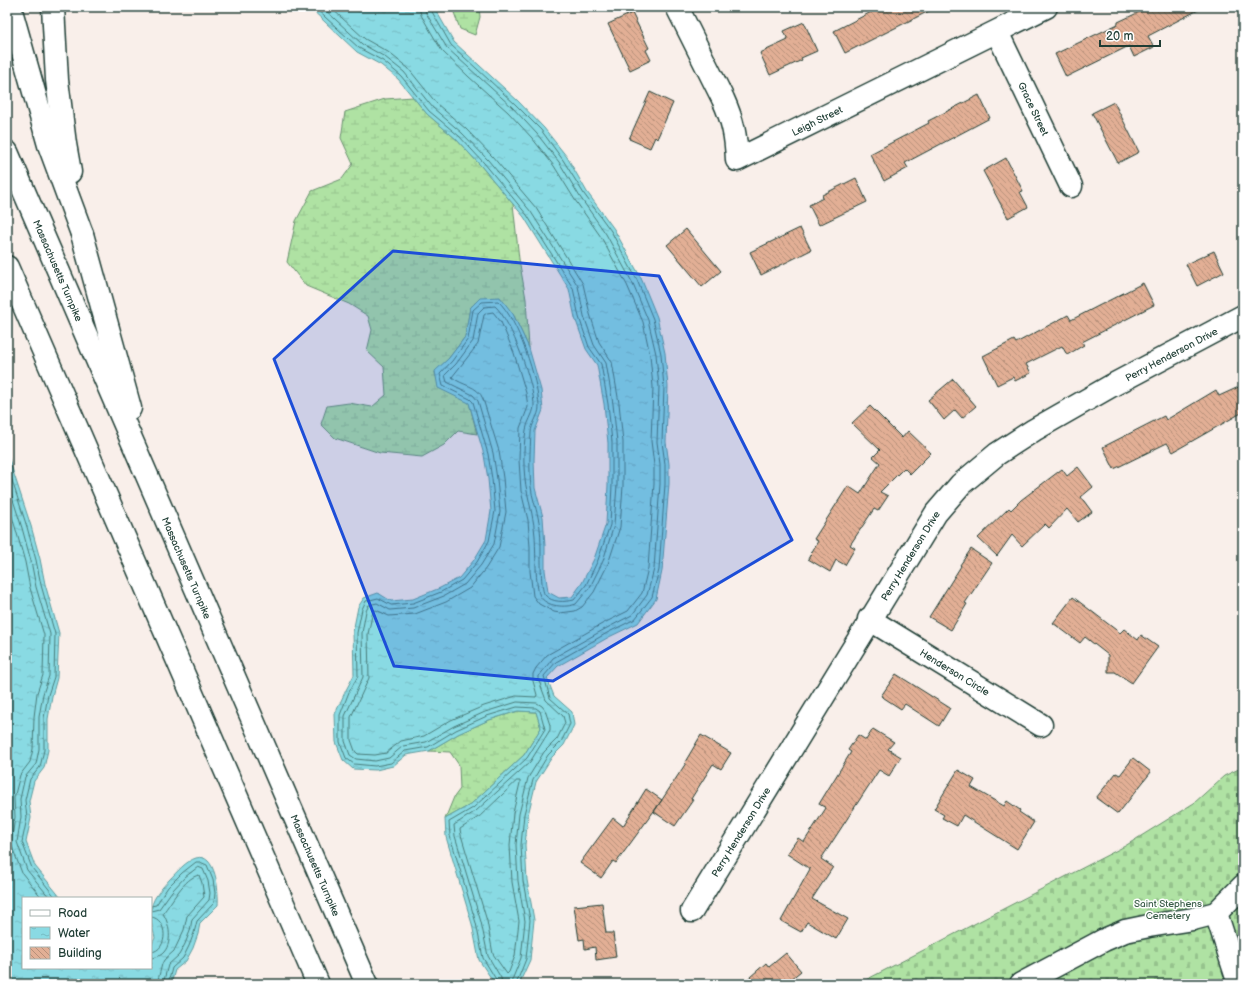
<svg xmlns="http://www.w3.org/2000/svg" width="1250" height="991" font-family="'Balsamiq Sans',sans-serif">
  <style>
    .wetland { fill: url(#wetland-marsh); stroke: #67906c }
    .cemetery { fill: url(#cemetery-stones); stroke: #67906c }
    .water { fill: url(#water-ripples); stroke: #5f9b9d }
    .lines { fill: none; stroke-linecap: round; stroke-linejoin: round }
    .shore { stroke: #497c7a; stroke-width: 1 }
    .building { fill: url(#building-back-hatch); stroke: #1f3d34 }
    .minor-casing { stroke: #1f3d34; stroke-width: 25 }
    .highway-casing { stroke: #1f3d34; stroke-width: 25 }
    .minor { stroke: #fff; stroke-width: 22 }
    .highway { stroke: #fff; stroke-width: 22 }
    .marked { fill: #1d4ed8; fill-opacity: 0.2; stroke: #1d4ed8; stroke-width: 3; stroke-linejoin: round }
    .labels { text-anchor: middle; stroke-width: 3; stroke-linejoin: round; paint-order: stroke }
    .street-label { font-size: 10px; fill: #1f3d34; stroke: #fff }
    .park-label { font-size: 10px; fill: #3c5e4a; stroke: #fff }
  </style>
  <defs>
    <pattern id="wetland-marsh" width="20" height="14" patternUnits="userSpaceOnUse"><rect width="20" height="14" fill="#afe2a3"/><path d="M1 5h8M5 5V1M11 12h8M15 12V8" fill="none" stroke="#96c38d"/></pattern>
    <pattern id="cemetery-stones" width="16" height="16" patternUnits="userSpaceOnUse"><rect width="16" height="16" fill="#afe2a3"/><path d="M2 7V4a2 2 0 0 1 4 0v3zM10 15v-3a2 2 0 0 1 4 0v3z" fill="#96c38d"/></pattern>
    <pattern id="water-ripples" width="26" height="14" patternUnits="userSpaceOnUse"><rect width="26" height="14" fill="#89dae3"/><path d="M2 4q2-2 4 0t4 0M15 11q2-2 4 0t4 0" fill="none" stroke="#76bcc3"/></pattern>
    <pattern id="building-back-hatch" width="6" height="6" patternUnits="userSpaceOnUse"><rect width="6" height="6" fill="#e2af95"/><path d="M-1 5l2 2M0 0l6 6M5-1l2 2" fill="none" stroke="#b7907a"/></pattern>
  </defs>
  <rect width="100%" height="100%" fill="#f9efea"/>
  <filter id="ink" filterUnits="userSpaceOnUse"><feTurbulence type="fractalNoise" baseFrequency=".025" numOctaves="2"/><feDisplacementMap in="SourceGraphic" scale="8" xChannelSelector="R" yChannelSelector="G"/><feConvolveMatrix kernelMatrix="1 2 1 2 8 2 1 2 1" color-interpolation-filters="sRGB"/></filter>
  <g filter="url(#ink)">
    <path class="wetland" d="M452 7H479L480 17 475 35 460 29Z
      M413 97 427 114 456 139 481 166 513 204 519 259 526 299 529 348 513 314 470 308 465 337 449 358 435 372 439 388 469 402 477 434 458 431 444 445 422 457 380 453 335 438 321 424 327 406 349 403 372 407 386 395 384 367 367 351 372 330 368 316 349 304 306 286 287 262 296 221 312 191 342 179 353 164 341 138 345 112 385 99Z
      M518 711 536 712 541 728 524 755 470 805 445 819 454 797 460 789 459 765 450 752 429 751 458 734 489 720Z"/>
    <path class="cemetery" d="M1243 767V984H858L1125 846 1194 803 1224 776Z"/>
    <path class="water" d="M309 7H434L454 42 518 101 544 128 567 157 587 192 614 229 641 278 657 317 665 353 668 387 666 442 669 464V484L662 571 656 599 638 623 609 637 558 666 547 678 554 696 572 712 574 725 564 745 552 757 536 782 528 815 525 845 527 880 534 920 530 960 519 984H495L479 960 472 924 446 837 445 819 470 805 524 755 541 728 536 712 518 711 489 720 458 734 429 751 406 755 393 766 376 770 353 769 343 760 336 742 335 714 346 690 354 675 353 632 358 607 364 598 378 593 391 601 413 599 440 588 459 578 474 560 486 540 491 511 488 479 484 455 469 403 438 388 435 371 449 358 465 337 470 308 480 298 500 297 513 314 529 348 541 390 543 410 535 431 534 460 535 488 543 517 545 546V570L548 592 559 598 572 597 582 583 594 559 606 524 608 485V443L604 404 597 365 586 349 575 318 569 289 524 217 481 166 456 139 427 114 398 79 381 65 357 52Z
      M7 453 31 526 40 559 45 584 59 633 57 678 52 696 48 719V750L44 768 34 781 29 801 31 818 26 842 35 866 61 898H23V968H151V946L155 938C153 928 149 918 151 908 154 896 162 888 170 879 177 872 186 861 196 858 216 852 219 892 218 905L200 923 198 934 193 948 186 961 175 970 171 984H7Z"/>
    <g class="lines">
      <path class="shore" d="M314 7 359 48 383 61 401 76 429 111 459 136 484 163 527 215 573 288 579 317 589 347 601 364 608 404 612 442V485L610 525 598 560 586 585 574 600C565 602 552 603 545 595 541 591 541 563 541 556 541 543 541 529 538 517 536 507 532 497 531 487 529 469 530 451 531 433 531 424 539 416 539 407 538 380 518 319 498 301L482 302 473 310 468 339 452 361 440 374 443 386 470 399 473 402 488 454 492 479 495 511 489 541 477 562 462 580 441 592 413 603 391 605 378 598 366 601 362 609 357 633 358 676 349 692 340 715V742L346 758 354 764 375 766 391 763 405 751 428 747 456 730 487 716 517 707 536 708 540 711 545 729 527 758 473 808 449 822 450 836 476 923 483 958 497 981V984
        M322 7 362 44 385 57 404 72 433 108 462 133 488 160 531 212 578 286 584 316 594 345 606 363 613 404 617 442V485L614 525 603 561 590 587 576 604C566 608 546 607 540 596 535 587 536 549 535 536 534 520 530 506 527 491 523 474 523 448 526 430 527 422 533 415 534 407 535 386 511 320 495 306L484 307 478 313 473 341 456 364 445 375 447 382 473 395 478 401 493 453 497 479 500 512 494 544 481 565 465 584 444 596 413 608 390 610 377 603 369 605 366 611 362 633 363 677 345 716V741L350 755 356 759 375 761 389 758 403 746 426 742 454 726 485 712 517 702 537 703 542 706 545 710 550 725V730L530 762 476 811 454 825 455 836 481 922 488 956 501 978 502 984
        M330 7 365 39 388 52 408 68 437 104 466 129 492 156 536 208 583 284 590 314 599 342 612 362 619 403 623 442V486L620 527 608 564 594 592 582 607 575 611 560 613 554 612 539 604 533 596 530 571V547L528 520 521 491 519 460 520 428 528 407 526 393 514 353 501 322 493 312 487 313 484 315 478 344 452 377C462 386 478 385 483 399L499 451 503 478 506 512 499 547 486 568 470 588 446 602 415 614 389 616 376 610 373 611 368 634 369 678 351 717V740L355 751 358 754 375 755 386 753 401 741 424 736 451 720 484 706 516 696 536 697 537 695 533 681V674L536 668 547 655 602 624 628 611 642 593 648 568 654 484V465L651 441 653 387 650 355 643 322 627 285 601 237 575 200 554 166 532 138 508 112 469 77 442 51 421 15 419 7
        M425 7 426 13 447 48 512 107 537 134 559 162 580 197 606 234 632 282 648 320 656 354 659 387 657 442 660 464V484L654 569 647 595 632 615 605 629 553 658 539 676V681L546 700 563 716 565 723 557 739 544 752 528 778 519 814 516 845 518 881 525 921 521 958 512 980 511 984
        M430 7 431 10 451 45 515 104 541 130 563 160 584 194 611 231 637 280 653 319 661 354 664 387 662 442 665 464V484L659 570 652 597 635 619 607 633 556 662 544 676 550 698 568 714 570 724 561 742 548 755 533 780 524 814 521 845 523 881 530 920 526 959 516 984
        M7 465 27 527 36 560 41 585 55 634 54 677 48 695 44 718V750L40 767 30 779 25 800 27 818 22 842 32 868 56 898
        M7 481 22 528 31 561 36 587 50 634 49 676 43 694 39 717V749L36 764 25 777 20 799 21 817 17 842 27 870 50 898
        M7 500 16 530 25 562 30 588 44 635 43 675 37 693 34 717 33 749 30 762 20 775 14 798 15 817 11 844 22 873 42 898
        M517 781H520V783L513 813 510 845 512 882 519 921 515 956 509 972 507 974 493 954 487 921 461 835 460 829 480 816Z
        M151 906 156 905 168 887 182 873 196 862H200L207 865 213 880 215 893 214 903 197 921 194 933 189 946 183 958 172 968 168 984
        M151 911 159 909 172 891 185 877 198 867 203 869 208 881 210 893 209 900 192 919 190 931 185 944 179 955 168 965 163 984
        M151 917C168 918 169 951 151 952
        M151 958C170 957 172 936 167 922 166 918 164 916 163 913 172 902 184 878 199 875L202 883 204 897 187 916 184 930 174 951 164 960 162 964 157 984"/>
    </g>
    <path class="building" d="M881 7H937L845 53 834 31Z
      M1150 7H1204L1148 36 1154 47 1134 57 1129 46 1066 77 1055 54 1118 24V22Z
      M632 13 649 48 646 50 651 60 630 70 608 24Z
      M804 22 817 51 801 58 802 60 770 75 760 53 788 40 784 31Z
      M650 92 673 103 657 139 655 137 650 148 629 139Z
      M979 95 990 118 905 163 908 168 884 181 870 154 929 123 928 121Z
      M1114 102 1139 152 1118 163 1092 113Z
      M1006 158 1023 191 1020 192 1028 207 1008 218 983 171Z
      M856 178 867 202 819 225 809 205 823 198 822 195Z
      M800 228 811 250 761 275 750 252Z
      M686 229 721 271 702 287 667 245Z
      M1214 251 1224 272 1197 286 1186 264Z
      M1143 283 1154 305 1082 342 1084 345 1067 355 1062 346 1026 364 1031 373 1015 381 1013 377 997 385 983 356 1014 340 1016 343 1068 315 1071 320Z
      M953 379 976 406 962 418 955 410 944 420 928 400Z
      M1243 385V412L1173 452 1167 443 1114 469 1103 447 1164 416 1166 420 1216 390 1219 396Z
      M870 406 902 438 908 431 931 453 910 474 904 468 880 492 888 496 878 511 874 509 850 545 855 548 845 565 836 560 830 572 808 559 818 541 814 539 848 486 860 494 880 463 873 457 880 450 852 423Z
      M1078 467 1093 487 1081 497 1092 512 1078 522 1067 509 1049 528 1045 524 1022 546 1012 535 997 556 978 538 1009 508 1011 510 1021 500 1062 469 1067 476Z
      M971 549 992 563 965 603 967 604 951 630 929 617 961 566 960 565Z
      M1073 597 1120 633 1124 629 1138 640 1141 635 1158 647 1132 683 1115 672H1108V655L1085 637 1080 643 1053 623Z
      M896 674 950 708 939 726 905 704 901 709 881 696Z
      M873 729 894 742 888 749 901 757 889 776 879 770 821 859 833 867 812 899 848 919 836 939 807 922 801 932 781 921 810 869 787 854 798 838 804 842 826 808 819 804 851 752 848 750 858 735 866 740Z
      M701 735 731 753 721 769 713 764 691 799 693 800 675 826 654 812 686 763 685 762Z
      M1133 758 1151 772 1118 814 1096 798 1116 773 1120 775Z
      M958 770 975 780 971 787 1004 806 1007 801 1020 810 1019 812 1034 822 1017 849 963 815 957 826 942 818 944 815 934 809Z
      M646 789 662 800 616 863 613 861 601 878 580 863 613 818 623 826Z
      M602 903 606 933H613L616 957 596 960 595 947 585 949 584 939 579 940 574 906Z
      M786 953 801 971 785 984H742L766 963 769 967Z"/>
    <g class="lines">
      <g class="minor-casing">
        <g id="minor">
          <path d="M10 7 49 145 82 234"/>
          <path d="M53 7 57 80 65 144 70 172"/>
          <path id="s1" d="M677 7 723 99C733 121 736 136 737 160L1046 7"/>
          <path id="s2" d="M997 32 1071 186"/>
          <path id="s3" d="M869 619 1041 725"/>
          <path id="s4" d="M692 911 936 513 961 484 997 454 1034 430 1111 386 1243 316"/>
          <path d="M1216 913 1239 984"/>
          <path d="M1021 984 1104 940 1125 931 1149 926 1193 919 1216 913 1243 886"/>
        </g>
      </g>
      <g class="highway-casing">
        <g id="highway">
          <path id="s5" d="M7 152 367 984"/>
          <path d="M82 234 130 408"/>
          <path d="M7 267 318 984"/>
        </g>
      </g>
      <use href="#minor" class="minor"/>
      <use href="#highway" class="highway"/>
    </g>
  </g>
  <path class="marked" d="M393 251 659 276 792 540 553 681 394 666 274 359Z"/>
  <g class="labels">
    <g class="street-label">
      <text dy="4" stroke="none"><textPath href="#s2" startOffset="85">Grace Street</textPath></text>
      <text dy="4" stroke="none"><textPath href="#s1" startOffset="255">Leigh Street</textPath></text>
      <text dy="4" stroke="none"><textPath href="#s5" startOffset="129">Massachusetts Turnpike</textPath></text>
      <text dy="4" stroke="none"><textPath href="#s4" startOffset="753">Perry Henderson Drive</textPath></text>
      <text dy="4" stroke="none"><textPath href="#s4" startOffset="417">Perry Henderson Drive</textPath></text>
      <text dy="4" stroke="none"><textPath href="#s5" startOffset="453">Massachusetts Turnpike</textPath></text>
      <text dy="4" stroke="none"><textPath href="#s3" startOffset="101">Henderson Circle</textPath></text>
      <text dy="4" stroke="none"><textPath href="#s4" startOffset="93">Perry Henderson Drive</textPath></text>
      <text dy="4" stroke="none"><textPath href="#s5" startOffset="777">Massachusetts Turnpike</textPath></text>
    </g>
    <g class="park-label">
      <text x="1168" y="907">Saint Stephens<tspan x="1168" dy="12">Cemetery</tspan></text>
    </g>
  </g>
  <rect width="1250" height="991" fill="none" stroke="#fff" stroke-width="24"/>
  <rect x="12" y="12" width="1226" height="967" fill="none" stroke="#1f3d34" stroke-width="1.5" filter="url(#ink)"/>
  <rect x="22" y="897" width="130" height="72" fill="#ffffff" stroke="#a5b1ae"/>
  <rect x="30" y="910" width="20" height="6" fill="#ffffff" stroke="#a5b1ae"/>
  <text x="58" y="917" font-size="12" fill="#1f3d34">Road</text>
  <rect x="30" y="927" width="20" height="12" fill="url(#water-ripples)" stroke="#a5b1ae"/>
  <text x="58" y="937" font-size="12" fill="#1f3d34">Water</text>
  <rect x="30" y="947" width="20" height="12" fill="url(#building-back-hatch)" stroke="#a5b1ae"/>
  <text x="58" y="957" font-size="12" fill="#1f3d34">Building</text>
  <path d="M1100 40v6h60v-6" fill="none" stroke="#1f3d34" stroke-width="2"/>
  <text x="1106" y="40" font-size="12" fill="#1f3d34" stroke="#ffffff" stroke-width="3" paint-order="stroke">20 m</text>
</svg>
